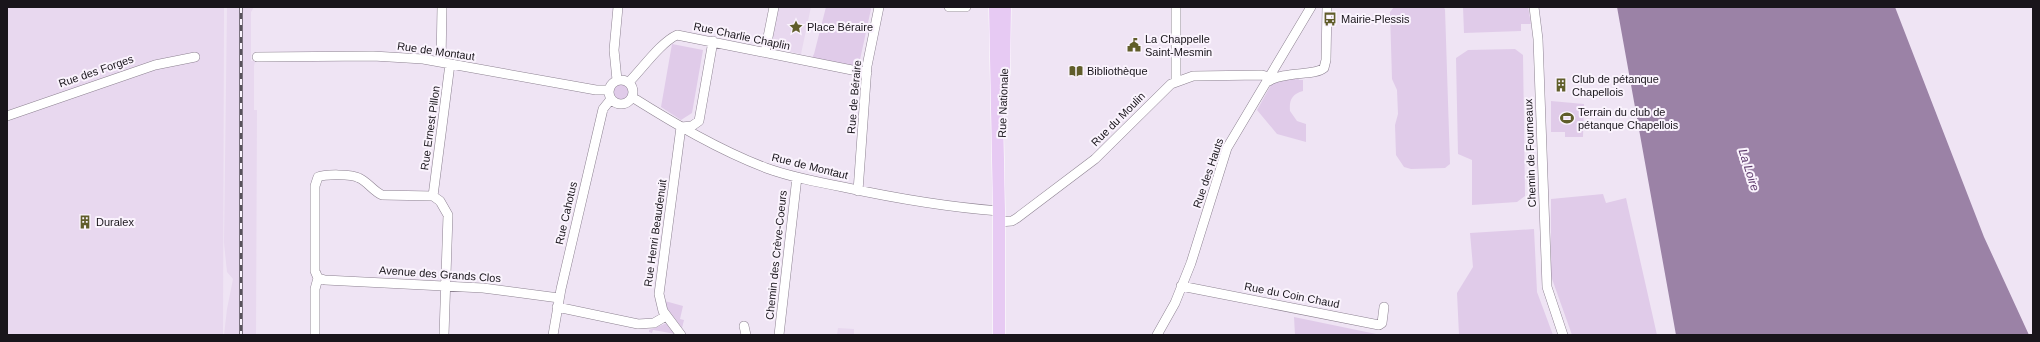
<svg xmlns="http://www.w3.org/2000/svg" width="2040" height="342" font-family="Helvetica,sans-serif">
  <style>
    .built { fill: #e8d8ef }
    .green { fill: #e0cbe9 }
    .water { fill: #9b82a6 }
    .lines { fill: none; stroke-linecap: round; stroke-linejoin: round }
    .minor-casing { stroke: #8d8291; stroke-width: 10 }
    .major-casing { stroke: #fff; stroke-width: 13 }
    .minor { stroke: #fff; stroke-width: 9 }
    .major { stroke: #e7caf3; stroke-width: 12 }
    .rail-casing { stroke: #58525b; stroke-width: 3.5 }
    .rail { stroke: #faf3fd; stroke-width: 2; stroke-dasharray: 6; stroke-linecap: butt }
    .labels { text-anchor: middle; stroke-width: 4; stroke-linejoin: round; paint-order: stroke }
    .poi-label { font-size: 11px; fill: #19151b; stroke: #faf3fd; text-anchor: start }
    .street-label { font-size: 11px; fill: #19151b; stroke: #faf3fd }
    .water-label { font-size: 12px; font-style: italic; fill: #603d6e; stroke: #faf3fd }
  </style>
  <rect width="100%" height="100%" fill="#efe4f4"/>
  <path class="built" d="M7 7H224L223 335H7Z
    M227 7H254L251 12V61H255L254 66V110H257L256 335H224L227 309 233 279 227 272 224 243Z
    M778 7H811L801 54 770 48Z
    M838 328 854 329V334L861 335H837Z"/>
  <path class="green" d="M826 7H870L871 9 858 69 811 59 814 54Z
    M1394 7H1443L1445 9 1450 164 1445 168 1411 169 1404 167 1396 155 1395 125 1398 114 1397 90 1392 79 1390 12Z
    M1463 7H1528L1531 24H1521V31L1464 33Z
    M672 44 703 50 692 113 681 120 661 107Z
    M1515 49 1523 55 1525 196 1517 202 1472 205V160L1458 154 1456 58 1468 50Z
    M1298 78 1299 80H1303V91C1292 94 1289 100 1290 111L1297 121 1306 124V142L1277 134 1257 110 1271 85C1279 79 1288 79 1298 78Z
    M613 92a9 9 0 1 1 18 0a9 9 0 1 1-18 0Z
    M1551 101 1584 104 1583 137H1565V132H1551Z
    M1603 194 1606 203 1626 198 1657 335H1572L1551 276V199Z
    M1534 229 1537 292 1553 335H1459L1457 293 1473 267 1470 233Z
    M665 301 683 306 680 319 684 320 682 328 667 308Z
    M1294 317 1381 335H1295Z
    M667 323 676 334 653 330 652 333 649 332V330Z"/>
  <path class="water" d="M1617 7H1895L1984 237 2029 335H1676Z"/>
  <g class="lines">
    <g class="minor-casing">
      <path id="minor" d="M949 7H966
        M1534 7 1538 39 1547 287 1563 335
        M765 52 774 7
        M257 57 373 56 423 59 596 90H609
        M441 62 442 7
        M609 92a12 12 0 1 1 24 0a12 12 0 1 1-24 0Z
        M617 80 614 50 618 7
        M1176 81V7
        M1269 81C1285 71 1315 76 1324 68L1326 60 1327 7
        M629 82C642 69 661 42 677 35L867 73
        M632 97C675 124 719 150 766 168 791 177 817 182 843 187 894 198 947 207 999 211
        M7 116 155 65 195 57
        M681 127 692 126 699 121 713 41
        M858 191 867 66 879 7
        M433 196 440 201 448 215 444 335
        M433 196 450 64
        M999 222 1012 221 1017 218 1095 159 1171 84 1193 76 1262 75 1269 77
        M318 278 325 280 483 288 559 298
        M318 278 315 271V186L318 177C325 174 352 174 359 178 368 182 373 191 382 195L433 196
        M1181 286 1379 325 1382 323 1384 307
        M557 307 638 324 654 323 666 316
        M744 326 746 335
        M315 335V289L318 278
        M553 335 561 289 603 109 611 99
        M681 335 663 311 659 294 681 127
        M779 335 797 177
        M1157 335 1175 303 1191 263 1227 148 1311 7"/>
    </g>
    <g class="major-casing">
      <path id="major" d="M995 7 999 211V335
        M1004 74 1005 7"/>
    </g>
    <use href="#minor" class="minor"/>
    <use href="#major" class="major"/>
    <g class="rail-casing">
      <path id="rail" d="M241 7V335"/>
    </g>
    <use href="#rail" class="rail"/>
  </g>
  <defs>
    <g id="bus-bare" transform="scale(1.08)"><path d="M-5-6H5V4H4V6H2V4H-2V6H-4V4H-5ZM-3.5-4V0h7V-4ZM-3.5 1.2v1.5H-2V1.2ZM2 1.2v1.5H3.5V1.2Z" fill="#605d2a" stroke="#faf3fd" stroke-width="2.5" paint-order="stroke"/></g>
    <g id="sight-bare" transform="scale(1.08)"><path d="M0-6L1.8-2.2L6-1.7L2.9 1.2L3.7 5.4L0 3.3L-3.7 5.4L-2.9 1.2L-6-1.7L-1.8-2.2Z" fill="#605d2a" stroke="#faf3fd" stroke-width="2.5" paint-order="stroke"/></g>
    <g id="civic-bare" transform="scale(1.08)"><path d="M-.6-6.5H3V-4.5H.6V-3L4-1V1h2V6H-6V1h2V-1L-.6-3ZM-1.2 2.5V6h2.4V2.5Z" fill="#605d2a" stroke="#faf3fd" stroke-width="2.5" paint-order="stroke"/></g>
    <g id="library-bare" transform="scale(1.08)"><path d="M-6-4Q-3-5.5-.7-3.5V5Q-3 3-6 4ZM6-4Q3-5.5 .7-3.5V5Q3 3 6 4Z" fill="#605d2a" stroke="#faf3fd" stroke-width="2.5" paint-order="stroke"/></g>
    <g id="building-bare" transform="scale(1.08)"><path d="M-4-6H4V6H1V3H-1V6H-4ZM-2.5-4.3h1.7v1.8h-1.7ZM.8-4.3h1.7v1.8H.8ZM-2.5-1h1.7V.8h-1.7ZM.8-1h1.7V.8H.8Z" fill="#605d2a" stroke="#faf3fd" stroke-width="2.5" paint-order="stroke"/></g>
    <g id="stadium-bare" transform="scale(1.08)"><path d="M0-5a6.5 5 0 1 0 0 10a6.5 5 0 1 0 0-10ZM-3.5-1.8h7v3.6h-7Z" fill="#605d2a" stroke="#faf3fd" stroke-width="2.5" paint-order="stroke"/></g>
  </defs>
  <g fill-rule="evenodd">
    <use href="#bus-bare" x="1330" y="19"/>
    <use href="#sight-bare" x="796" y="27"/>
    <use href="#civic-bare" x="1134" y="45"/>
    <use href="#library-bare" x="1076" y="71"/>
    <use href="#building-bare" x="1561" y="85"/>
    <use href="#stadium-bare" x="1567" y="118"/>
    <use href="#building-bare" x="85" y="222"/>
  </g>
  <g class="labels">
    <g class="poi-label">
      <text x="1341" y="23">Mairie-Plessis</text>
      <text x="807" y="31">Place Béraire</text>
      <text x="1145" y="43">La Chappelle<tspan x="1145" dy="13">Saint-Mesmin</tspan></text>
      <text x="1087" y="75">Bibliothèque</text>
      <text x="1572" y="83">Club de pétanque<tspan x="1572" dy="13">Chapellois</tspan></text>
      <text x="1578" y="116">Terrain du club de<tspan x="1578" dy="13">pétanque Chapellois</tspan></text>
      <text x="96" y="226">Duralex</text>
    </g>
    <g class="street-label">
      <text transform="translate(742 36) rotate(12)" y="4">Rue Charlie Chaplin</text>
      <text transform="translate(436 51) rotate(8)" y="4">Rue de Montaut</text>
      <text transform="translate(96 71) rotate(-19)" y="4">Rue des Forges</text>
      <text transform="translate(854 97) rotate(-85)" y="4">Rue de Béraire</text>
      <text transform="translate(1003 103) rotate(-88)" y="4">Rue Nationale</text>
      <text transform="translate(1118 119) rotate(-45)" y="4">Rue du Moulin</text>
      <text transform="translate(430 128) rotate(-82)" y="4">Rue Ernest Pillon</text>
      <text transform="translate(1530 153) rotate(-92)" y="4">Chemin de Fourneaux</text>
      <text transform="translate(810 166) rotate(14)" y="4">Rue de Montaut</text>
      <text transform="translate(1208 173) rotate(-71)" y="4">Rue des Hauts</text>
      <text transform="translate(566 213) rotate(-77)" y="4">Rue Cahotus</text>
      <text transform="translate(655 233) rotate(-82)" y="4">Rue Henri Beaudenuit</text>
      <text transform="translate(776 255) rotate(-84)" y="4">Chemin des Crève-Coeurs</text>
      <text transform="translate(440 274) rotate(4)" y="4">Avenue des Grands Clos</text>
      <text transform="translate(1292 295) rotate(11)" y="4">Rue du Coin Chaud</text>
    </g>
    <g class="water-label">
      <text transform="translate(1749 170) rotate(72)" y="4">La Loire</text>
    </g>
  </g>
  <rect width="2040" height="342" fill="none" stroke="#19151b" stroke-width="16"/>
</svg>
